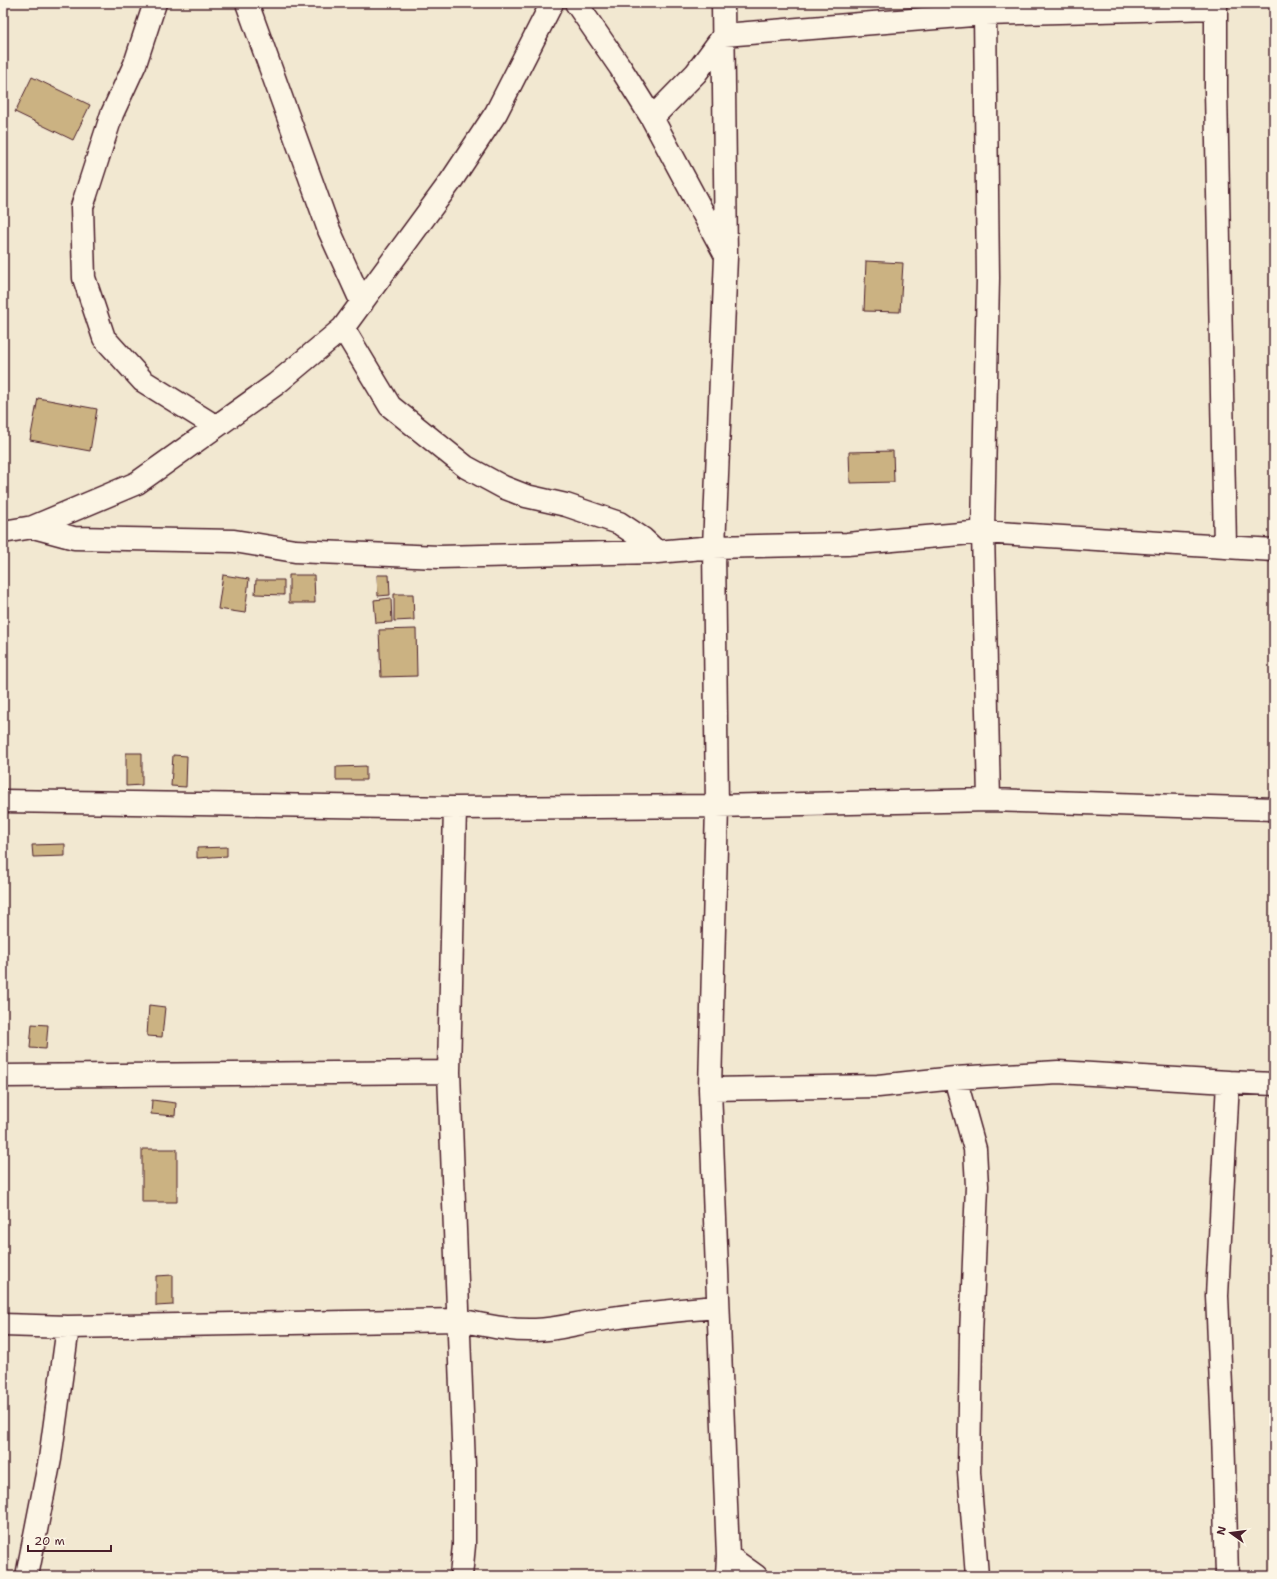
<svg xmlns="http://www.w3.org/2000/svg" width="1277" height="1579" font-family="'Shantell Sans',sans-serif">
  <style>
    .building { fill: #cbb282; stroke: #4a1f2b }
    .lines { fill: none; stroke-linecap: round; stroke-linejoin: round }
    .street-casing { stroke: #4a1f2b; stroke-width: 25 }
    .street { stroke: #fcf5e5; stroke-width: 22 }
  </style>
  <rect width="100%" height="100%" fill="#f2e8d1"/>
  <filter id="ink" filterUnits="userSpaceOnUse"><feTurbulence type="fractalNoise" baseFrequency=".025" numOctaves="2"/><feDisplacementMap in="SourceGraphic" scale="8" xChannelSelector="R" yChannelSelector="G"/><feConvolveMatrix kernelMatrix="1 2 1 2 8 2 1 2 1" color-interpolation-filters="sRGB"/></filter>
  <g filter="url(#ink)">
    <path class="building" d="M32 77 90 105 73 140 15 112Z
      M866 261 903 263 900 312 864 311Z
      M38 398 97 409 90 451 30 440Z
      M893 451 894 482 850 483 849 452Z
      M223 575 249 579 245 613 218 609Z
      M289 575H314L315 603H289Z
      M377 575H389L390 595 378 596Z
      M256 580H284V595L255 594Z
      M394 594H413L414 620 394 621Z
      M391 598 392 622 376 623 374 600Z
      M416 629 417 676 381 677 379 630Z
      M126 753H142V785L126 786Z
      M173 755 187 756 186 787 171 786Z
      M366 766V780H336V767Z
      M65 844V856L33 857 32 845Z
      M227 847V856L197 858V848Z
      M149 1005 165 1007 162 1037 147 1036Z
      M32 1024 48 1025 46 1049 30 1048Z
      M152 1100 176 1103 175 1116 151 1114Z
      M142 1149H177V1202H142Z
      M173 1275V1305L156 1306V1276Z"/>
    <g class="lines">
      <g class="street-casing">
        <path id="street" d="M155 3 135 64 112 114 82 207 84 278 104 338 143 381 215 426
          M247 3 329 230 362 303
          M576 3 620 67 652 118 725 254
          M723 3 726 257 714 547 717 806 710 1089 728 1556 727 1576
          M1216 3V91L1225 546
          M985 14 988 278 983 532 989 800
          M652 118 696 73 724 35 985 14 1216 8
          M343 328 390 406 466 467 503 487 526 496 566 505 619 523 643 539 657 552
          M33 527 74 538 234 541 295 551 439 557 657 552 714 547 847 544 983 532 1274 550
          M3 532 33 527 137 483 276 384 343 328 451 181 496 113 552 3
          M3 801 455 808 717 806 989 800 1274 809
          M455 808 449 1072 464 1466V1545L461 1576
          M3 1076 449 1072
          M955 1078 975 1149 977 1186 971 1336 969 1472 977 1576
          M1228 1082 1274 1084
          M710 1089 878 1086 955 1078 1058 1072 1228 1082 1217 1296 1223 1431 1227 1576
          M3 1325 68 1327 459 1320C485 1325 509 1331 535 1330 557 1330 577 1323 598 1320 638 1314 677 1310 717 1307
          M728 1556 756 1576
          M27 1576 50 1459 68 1327"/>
      </g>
      <use href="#street" class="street"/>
    </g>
  </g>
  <rect width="1277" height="1579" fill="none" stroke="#fcf5e5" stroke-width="16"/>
  <rect x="8" y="8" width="1261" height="1563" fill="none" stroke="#4a1f2b" stroke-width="1.5" filter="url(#ink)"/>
  <g transform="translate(1231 1533) rotate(284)" stroke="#fcf5e5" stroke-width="3" paint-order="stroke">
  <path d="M0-3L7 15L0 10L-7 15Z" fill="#4a1f2b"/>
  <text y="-6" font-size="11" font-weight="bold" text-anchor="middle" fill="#4a1f2b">N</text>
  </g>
  <path d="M28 1545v6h83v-6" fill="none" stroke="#4a1f2b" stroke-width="2"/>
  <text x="34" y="1545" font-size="12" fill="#4a1f2b" stroke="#fcf5e5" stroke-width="3" paint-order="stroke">20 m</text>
</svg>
